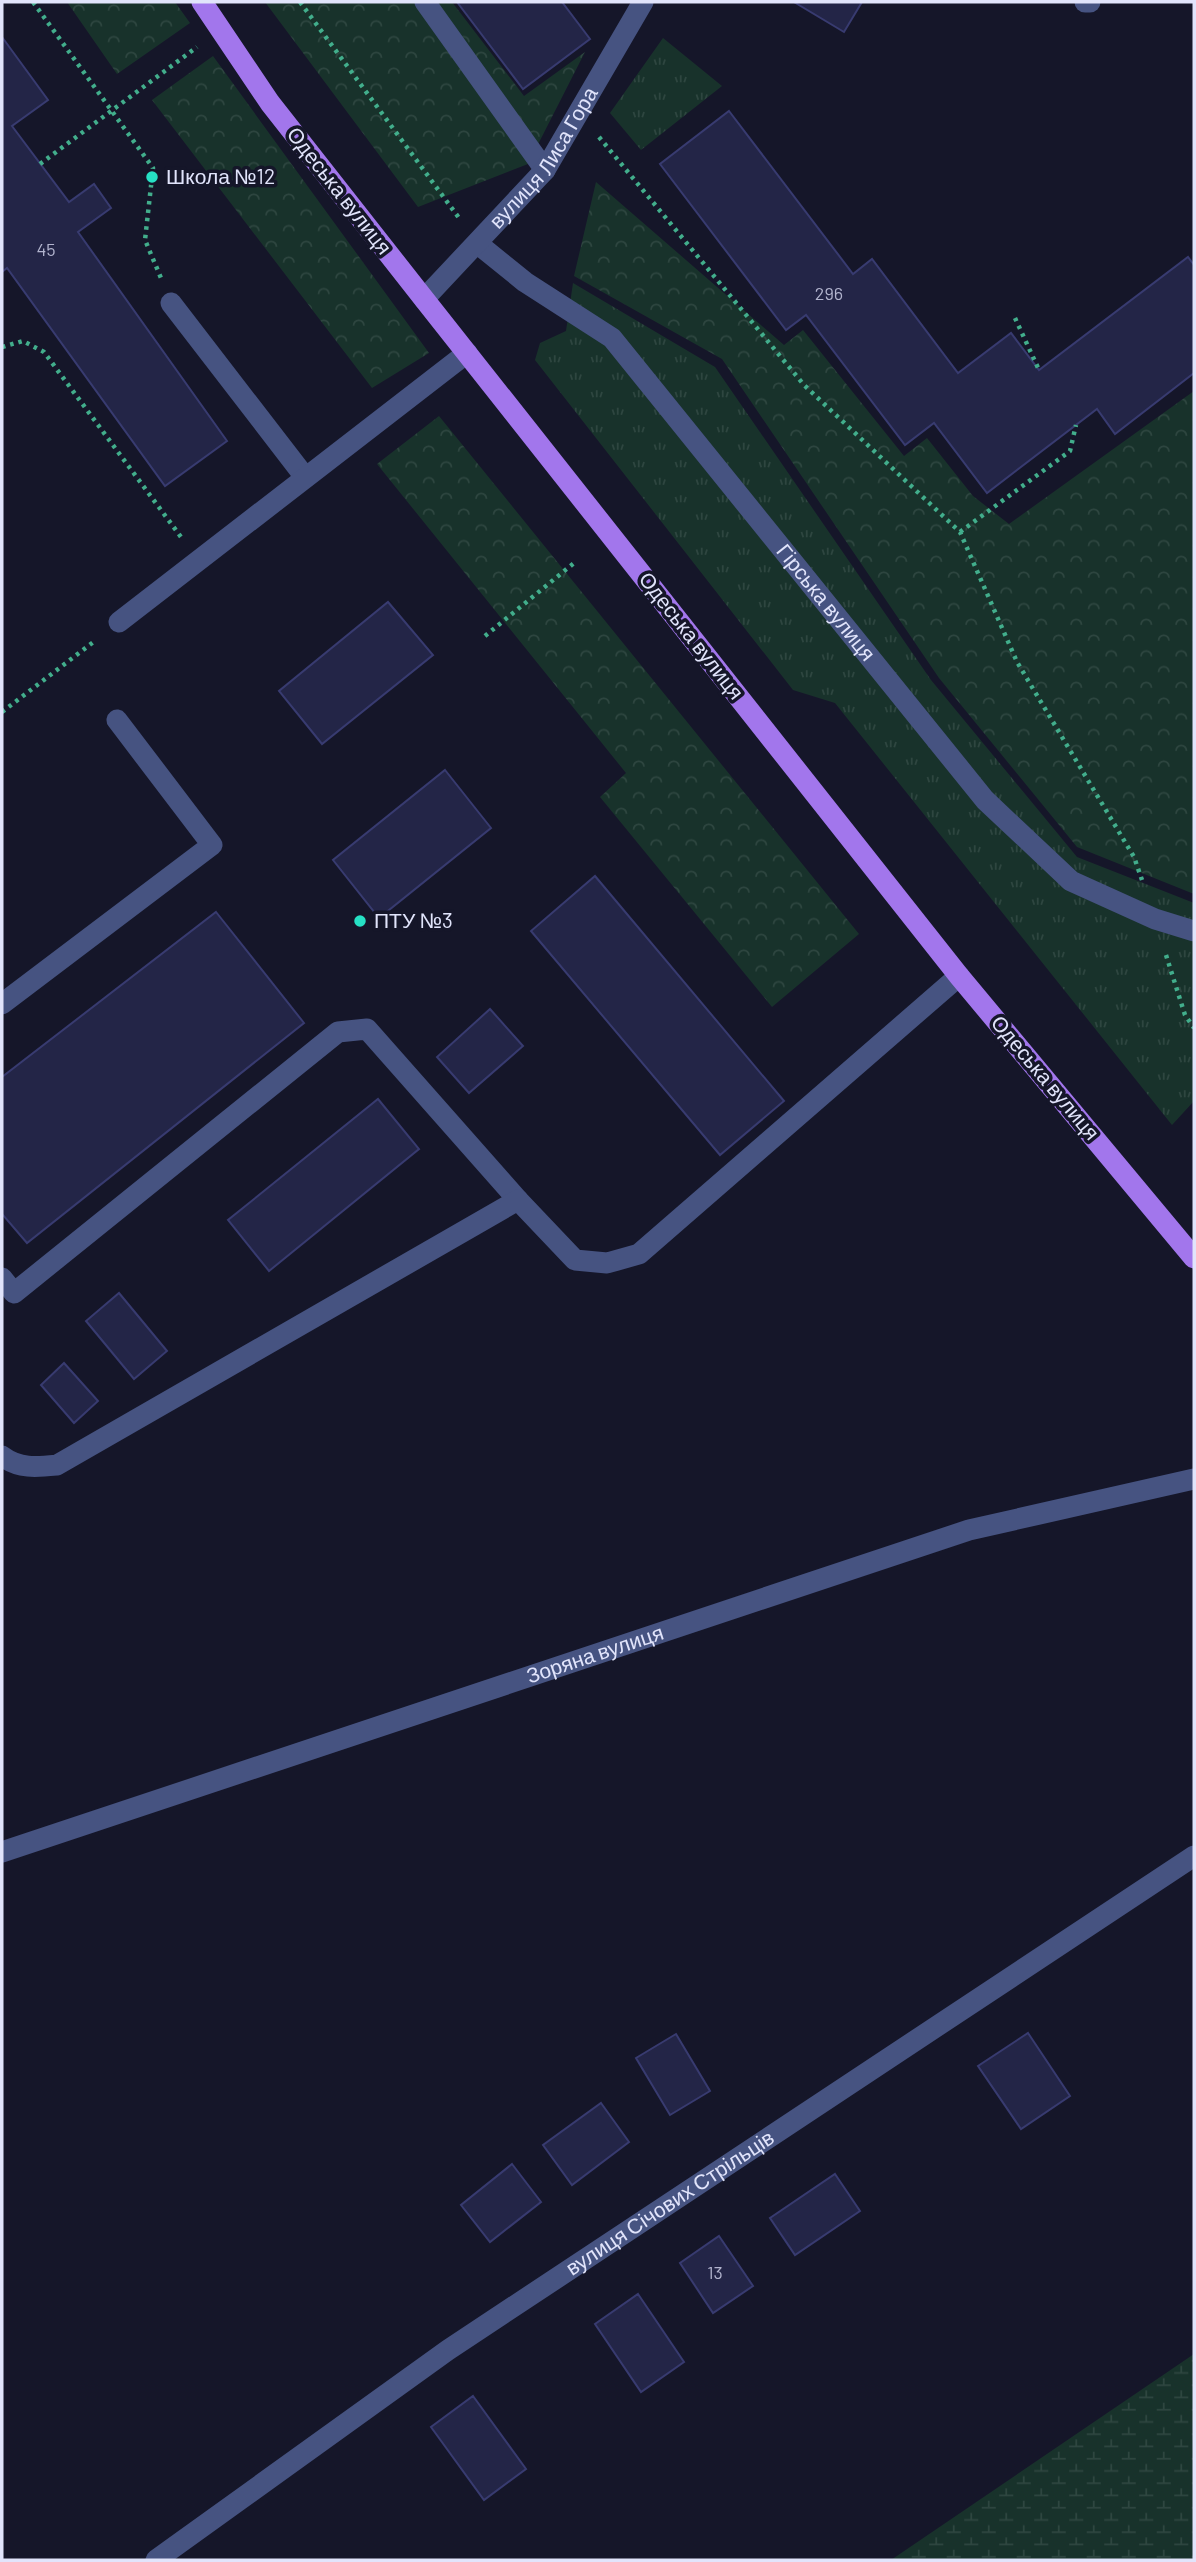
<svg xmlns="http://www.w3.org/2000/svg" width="1196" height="2562" font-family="Barlow,sans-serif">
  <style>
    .grass { fill: url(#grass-tufts) }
    .forest { fill: url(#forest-crowns) }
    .wetland { fill: url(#wetland-marsh) }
    .building { fill: #232547; stroke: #383b70; stroke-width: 2 }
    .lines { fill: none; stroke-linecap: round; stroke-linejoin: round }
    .path { stroke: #42ae8c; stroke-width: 4.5; stroke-dasharray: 3.5 5; stroke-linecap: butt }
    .minor { stroke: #465381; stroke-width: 21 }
    .major { stroke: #a276ec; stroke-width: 21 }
    .poi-dot { fill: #26e1c5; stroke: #151629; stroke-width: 2.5 }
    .labels { text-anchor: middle; stroke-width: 7; stroke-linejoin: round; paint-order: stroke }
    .number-label { font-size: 18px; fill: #b2b4ce }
    .street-label { font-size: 21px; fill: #e1e4fb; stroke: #151629 }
    .poi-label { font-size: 21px; fill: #e1e4fb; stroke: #151629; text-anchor: start }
  </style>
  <defs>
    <pattern id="grass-tufts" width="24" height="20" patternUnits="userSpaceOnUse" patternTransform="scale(1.75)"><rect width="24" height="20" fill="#18322b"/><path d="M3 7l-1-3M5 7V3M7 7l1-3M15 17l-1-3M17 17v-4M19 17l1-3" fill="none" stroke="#2e4640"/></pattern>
    <pattern id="forest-crowns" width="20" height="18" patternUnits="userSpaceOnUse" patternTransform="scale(1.75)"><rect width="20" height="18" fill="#18322b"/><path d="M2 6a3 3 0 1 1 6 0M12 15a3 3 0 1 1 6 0" fill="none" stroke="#2e4640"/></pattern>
    <pattern id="wetland-marsh" width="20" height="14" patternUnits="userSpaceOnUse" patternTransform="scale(1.75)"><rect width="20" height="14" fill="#18322b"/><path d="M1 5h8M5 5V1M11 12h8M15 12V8" fill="none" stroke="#2e4640"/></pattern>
  </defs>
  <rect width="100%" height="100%" fill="#151629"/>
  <path class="grass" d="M663 38 722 86 641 150 610 113Z
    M573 283 715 367 931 680 1077 857 1194 903V1101L1172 1125 835 703 793 690 535 360 540 343 566 331Z"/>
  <path class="forest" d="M67 2H175L190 23 117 74Z
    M265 2H452L524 96 585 52 528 164 418 207Z
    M213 56 429 353 372 388 152 100Z
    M596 182 784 345 803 330 904 456 927 438 973 496 1009 524 1194 391V894L1077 847 939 678 722 359 574 276Z
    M439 416 859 934 772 1007 600 797 626 773 377 464Z"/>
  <path class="wetland" d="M1194 2354V2560H891Z"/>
  <path class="building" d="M457 2H562L590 39 523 89Z
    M794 2H862L844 32Z
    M2 37 48 100 12 126 69 202 94 184 111 208 78 232 227 441 165 486 7 268 2 272Z
    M729 111 853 274 872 259 958 373 1011 333 1039 370 1188 257 1194 265V373L1115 434 1097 409 987 493 934 423 905 445 806 315 786 330 660 164Z
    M388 602 433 655 322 744 279 691Z
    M445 770 491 828 379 918 333 860Z
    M595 876 784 1101 720 1155 531 931Z
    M216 912 304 1023 27 1243 2 1214V1077Z
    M490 1009 523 1046 469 1093 437 1057Z
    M378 1099 419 1149 269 1271 228 1220Z
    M119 1293 167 1351 134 1379 86 1321Z
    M64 1363 98 1401 74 1423 41 1385Z
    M1028 2033 1070 2096 1021 2129 978 2066Z
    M676 2034 710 2091 670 2115 636 2058Z
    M601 2103 629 2142 572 2185 543 2145Z
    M512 2164 541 2202 490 2242 461 2205Z
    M835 2174 860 2211 795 2255 770 2218Z
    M719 2236 753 2286 713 2313 680 2263Z
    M638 2294 684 2362 641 2392 595 2324Z
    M473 2396 526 2469 484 2500 431 2427Z"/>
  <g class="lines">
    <path class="path" d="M33 2 153 168 145 240 161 278
      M300 2 459 218
      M599 137 804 385 960 532 1017 662 1134 857 1142 880
      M40 164 197 47
      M1015 318 1039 370
      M2 347 23 341 44 352 181 537
      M960 532 1070 451 1076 425
      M485 636 574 563
      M2 712 96 640
      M1166 955 1185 1015 1194 1028"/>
    <g class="minor">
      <path d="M425 2 545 170"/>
      <path d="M1085 2H1090"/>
      <path id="s1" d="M478 244 525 282 612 338 985 800 1071 881 1155 919 1194 931"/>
      <path id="s2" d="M424 299 545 170 643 2"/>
      <path d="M171 303 305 477"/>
      <path d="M119 622 467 353"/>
      <path d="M2 1004 212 845 117 720"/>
      <path d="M2 1278 14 1293 338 1032 367 1029 518 1200"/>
      <path d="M2 1456C19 1469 37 1467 57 1465L518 1200 575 1260 607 1263 639 1254 959 976"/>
      <path id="s3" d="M2 1852 969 1530 1194 1479"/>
      <path id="s4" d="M156 2560 448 2350 1194 1856"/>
    </g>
    <path class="major" d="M202 2 270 103 424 299 959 976 1194 1258"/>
  </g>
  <g class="poi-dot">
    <circle cx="152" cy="177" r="7"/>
    <circle cx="360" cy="921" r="7"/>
  </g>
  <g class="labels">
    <g class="number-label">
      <text x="46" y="256">45</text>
      <text x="829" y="300">296</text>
      <text x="715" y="2279">13</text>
    </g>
    <g class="street-label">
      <text dy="7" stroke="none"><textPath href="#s2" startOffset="186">вулиця Лиса Гора</textPath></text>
      <text transform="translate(339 191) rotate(52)" y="7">Одеська вулиця</text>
      <text dy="7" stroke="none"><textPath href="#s1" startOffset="504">Гірська вулиця</textPath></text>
      <text transform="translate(691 636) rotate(52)" y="7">Одеська вулиця</text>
      <text transform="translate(1045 1078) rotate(50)" y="7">Одеська вулиця</text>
      <text dy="7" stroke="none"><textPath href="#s3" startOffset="625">Зоряна вулиця</textPath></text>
      <text dy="7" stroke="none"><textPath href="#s4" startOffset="626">вулиця Січових Стрільців</textPath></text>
    </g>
    <g class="poi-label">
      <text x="166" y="184">Школа №12</text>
      <text x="374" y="928">ПТУ №3</text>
    </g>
  </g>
  <rect width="1196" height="2562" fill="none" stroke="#e1e4fb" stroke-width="7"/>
</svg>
